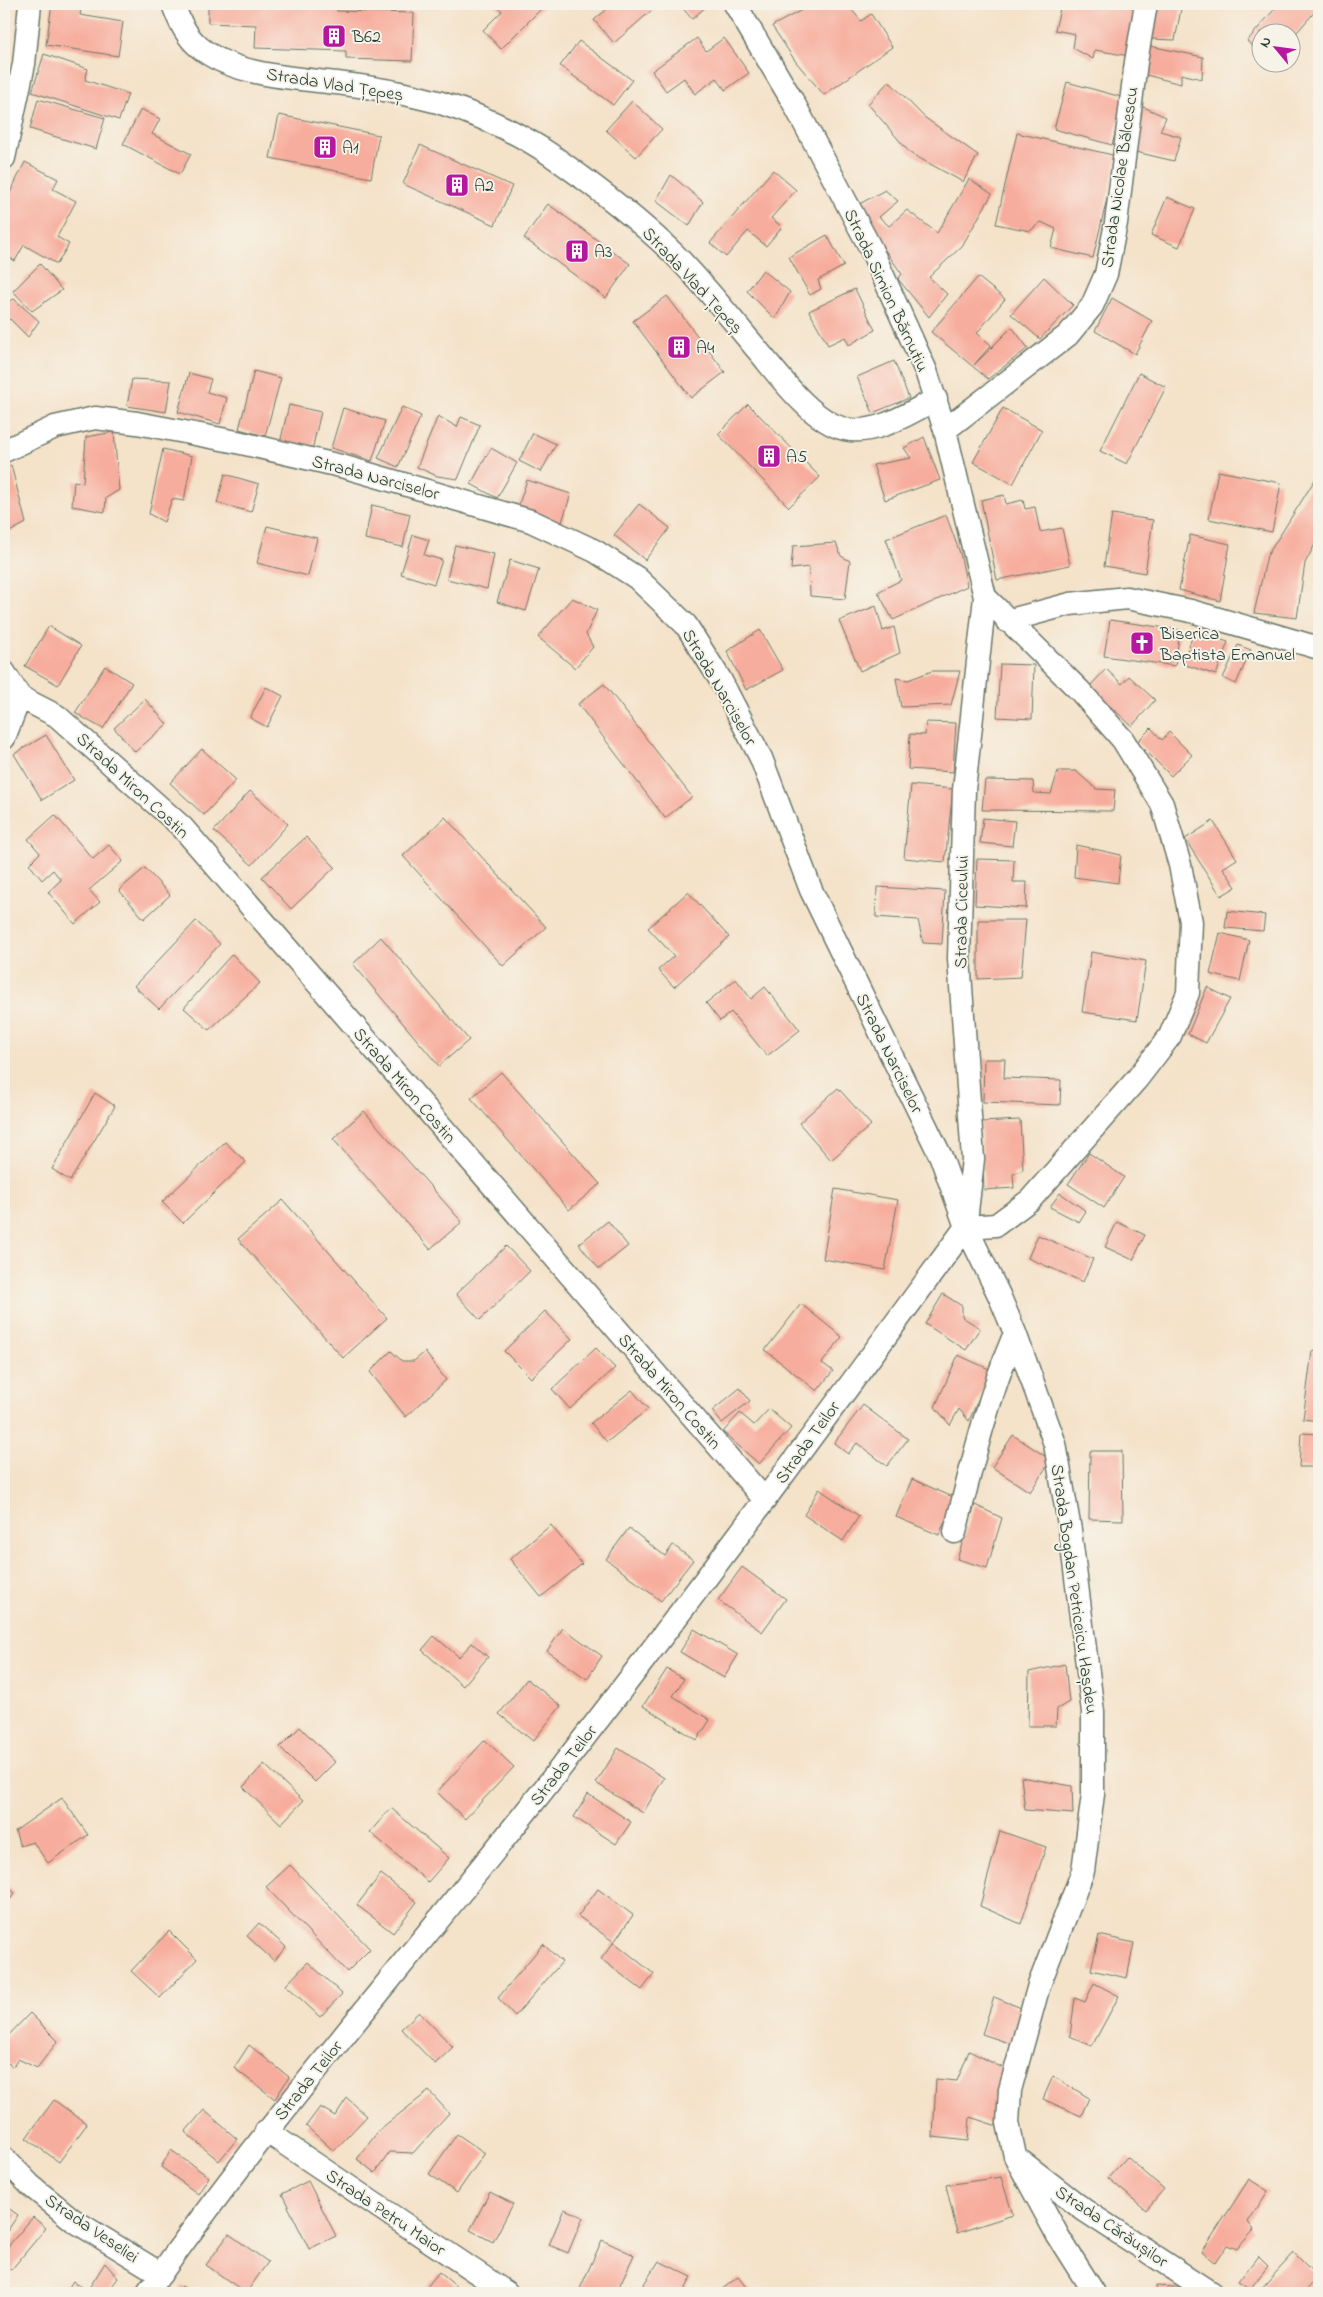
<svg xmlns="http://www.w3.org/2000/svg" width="1323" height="2297" font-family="'Indie Flower',sans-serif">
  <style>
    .building { fill: #f7ad9d }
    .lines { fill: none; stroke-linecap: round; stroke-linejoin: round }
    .minor-casing { stroke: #6a7768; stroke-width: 25 }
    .minor { stroke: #fff; stroke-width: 22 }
    .labels { text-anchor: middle; stroke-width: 4; stroke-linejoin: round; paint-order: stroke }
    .poi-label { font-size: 18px; fill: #1f3d34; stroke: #f7f3e8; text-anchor: start }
    .street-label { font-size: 18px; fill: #1f3d34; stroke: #f7f3e8 }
  </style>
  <rect width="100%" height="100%" fill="#f7f3e8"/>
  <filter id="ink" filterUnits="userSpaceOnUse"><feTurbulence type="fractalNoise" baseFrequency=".02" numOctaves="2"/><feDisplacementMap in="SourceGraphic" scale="10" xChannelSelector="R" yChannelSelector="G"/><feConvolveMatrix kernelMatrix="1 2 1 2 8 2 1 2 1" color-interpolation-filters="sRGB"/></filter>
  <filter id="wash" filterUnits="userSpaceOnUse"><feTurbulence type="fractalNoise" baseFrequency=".0096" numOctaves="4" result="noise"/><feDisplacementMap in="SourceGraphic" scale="20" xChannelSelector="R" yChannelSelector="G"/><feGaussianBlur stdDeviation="1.12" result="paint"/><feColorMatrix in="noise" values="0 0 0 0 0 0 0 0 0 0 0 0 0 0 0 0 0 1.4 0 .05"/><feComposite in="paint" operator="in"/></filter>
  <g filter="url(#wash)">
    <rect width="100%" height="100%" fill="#f4e2c9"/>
    <g id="blocks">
      <path class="building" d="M52 4H82L80 15 123 22 118 56 46 45Z
        M208 4H337V11L414 13 412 61 346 59V51L255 48 256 25 208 23Z
        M494 4H546L501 49 483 30 502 11Z
        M613 4H659L614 43 594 20Z
        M679 4H709L692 19Z
        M813 4H847L861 21 871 14 892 47 824 95 796 62 772 26Z
        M1061 4H1139L1129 56 1095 50 1093 59 1073 48 1075 34 1055 30Z
        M1155 4H1182L1175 40 1149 39Z
        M1279 4H1319V7L1290 40V32H1260V53L1247 41Z
        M697 38 706 51 724 38 749 73 725 90 717 78 695 94 684 78 666 91 652 71Z
        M579 41 632 80 613 105 560 66Z
        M1150 46 1203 57 1202 79 1181 74V84L1146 75Z
        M44 54 88 69 85 80 128 94 119 120 32 92Z
        M889 81 924 117 978 155 963 182 910 153 868 104Z
        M1067 82 1125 98 1112 145 1054 129Z
        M38 99 105 118 96 149 30 129Z
        M632 101 662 129 636 157 606 130Z
        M1141 106 1166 117 1160 131 1181 137 1174 161 1136 152Z
        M141 109 160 119 152 134 191 154 180 174 123 144Z
        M279 115 379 135 371 178 270 158Z
        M1017 133 1117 156 1093 258 1051 248 1056 229 1041 222 1030 231 996 224Z
        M420 145 512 186 495 225 403 184Z
        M25 162 58 179 53 189 76 201 57 237 69 244 57 264 24 245 15 261 4 254V205Z
        M773 170 796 190 771 218 782 227 766 246 748 231 726 257 710 243Z
        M671 175 703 202 689 226 656 201Z
        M969 179 992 194 962 246 929 277 947 294 929 317 898 279 902 274 854 207 885 190 898 201 879 217 889 226 907 210 937 233Z
        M1167 197 1195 209 1179 247 1151 235Z
        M548 204 630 264 606 298 524 238Z
        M827 235 844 266 818 280 821 289 810 295 789 257Z
        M40 264 62 290 32 311 13 291Z
        M763 270 790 292 775 319 747 291Z
        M978 277 1005 299 977 333 991 345 974 365 1012 327 1028 348 988 379 931 332Z
        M1044 277 1073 305 1040 339 1011 314Z
        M855 289 875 330 849 345 845 337 828 345 809 311Z
        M667 296 725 372 691 398 633 321Z
        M1112 298 1152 321 1135 354 1095 331Z
        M14 299 39 321 28 337 10 319 4 322V304Z
        M894 361 909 398 873 413 857 377Z
        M254 371 281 378 265 436 239 429Z
        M189 373 211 379 207 392 227 398 220 424 178 412Z
        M1139 373 1166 387 1127 464 1100 451Z
        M132 379 171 381 166 412 127 406Z
        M748 404 820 477 789 507 718 434Z
        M289 405 321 412 312 450 280 443Z
        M402 407 421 416 398 467 378 458Z
        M343 408 385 421 372 461 331 448Z
        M1003 408 1042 430 1013 484 973 462Z
        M438 416 457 427 461 417 480 425 458 479 437 476 417 467Z
        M114 432 119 490 106 498 105 512 72 506 74 481 83 483 86 437Z
        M533 433 556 444 541 472 519 461Z
        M924 437 940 480 885 500 873 465 911 458 904 448Z
        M491 448 517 463 497 498 471 484Z
        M163 449 192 456 184 501 172 499 164 522 149 514Z
        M11 465 26 523 4 535V469Z
        M1218 471 1281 483 1272 532 1209 519Z
        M225 474 259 484 251 512 217 503Z
        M1316 478 1319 480V537L1305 563 1297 618 1254 613 1267 556Z
        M527 480 571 494 562 522 518 507Z
        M1004 495 1006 504 1023 500 1025 509 1035 507 1040 532 1062 528 1070 565 997 580 981 500Z
        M639 504 670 528 645 560 614 535Z
        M372 505 410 514 403 547 365 539Z
        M1112 514 1153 520 1145 573 1104 566Z
        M946 515 960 553 967 586 893 620 878 592 901 580 886 539Z
        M267 526 317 538 308 576 257 563Z
        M413 535 429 540 424 555 442 560 434 584 401 574Z
        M1190 535 1230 544 1220 601 1179 590Z
        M836 543 841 556 850 561 845 599 810 596 809 567 791 569 793 546Z
        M455 545 494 554 487 589 447 579Z
        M510 560 539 569 526 611 497 602Z
        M572 598 597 610 586 634 593 647 575 668 538 637Z
        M876 606 883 631 894 627 900 653 860 671 839 621Z
        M1110 620 1180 630 1175 666 1104 656Z
        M49 626 81 646 58 685 25 666Z
        M760 630 783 670 746 690 727 651Z
        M1194 631 1228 642 1216 675 1183 664Z
        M1238 645 1251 650 1236 684 1223 678Z
        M1000 664 1034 665 1032 719 997 717Z
        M105 666 132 683 103 729 75 713Z
        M1106 669 1122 684 1129 676 1155 700 1132 726 1089 687Z
        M932 671H960L951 705 901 707 896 678 908 680Z
        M604 684 692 797 665 818 578 704Z
        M266 687 283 696 267 727 250 718Z
        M145 699 167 724 135 752 114 728Z
        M926 722 956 723 953 772 908 769 910 734 925 735Z
        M1151 728 1162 740 1169 732 1192 755 1171 776 1137 742Z
        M46 735 74 780 42 800 14 754Z
        M202 749 236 780 204 815 170 783Z
        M1058 771H1076L1096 789 1115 790 1113 811 982 810 985 780 1033 781 1034 793 1051 794Z
        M911 785 953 789 945 862 904 858Z
        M250 791 288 824 252 865 214 831Z
        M55 815 93 859 109 845 123 861 89 890 100 902 75 924 48 892 61 880 53 870 42 880 29 864 40 853 28 839Z
        M445 817 546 927 503 966 403 856Z
        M983 818 1015 821 1012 846 980 843Z
        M1213 821 1237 859 1223 868 1236 887 1221 896 1185 839Z
        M306 837 335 867 291 909 262 877Z
        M1076 845 1121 855 1118 883 1074 877Z
        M977 859 1014 860 1013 882H1027L1026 908 975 905Z
        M145 868 170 895 144 919 119 890Z
        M877 887 945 891 942 944 923 943 918 920 876 917Z
        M688 892 729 937 674 987 658 970 674 956 648 928Z
        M1227 911 1265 915 1263 931 1225 928Z
        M978 920H1026L1021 977 978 979Z
        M196 921 220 944 159 1009 134 986Z
        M1220 933 1249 940 1240 981 1210 974Z
        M381 937 469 1040 439 1066 353 964Z
        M1091 952 1146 961 1137 1020 1082 1012Z
        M232 954 260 983 209 1030 184 1008Z
        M736 979 751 999 765 987 800 1030 767 1056 731 1012 720 1021 706 1003Z
        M1207 987 1230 999 1206 1043 1188 1034Z
        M984 1059H1005L1004 1078 1061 1080 1060 1105 983 1102Z
        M501 1072 600 1184 569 1210 471 1098Z
        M838 1088 871 1125 831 1160 799 1123Z
        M95 1093 115 1106 70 1181 52 1169Z
        M364 1111 462 1222 430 1249 333 1139Z
        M1020 1120 1023 1170 1013 1174 1014 1188 984 1190 981 1122Z
        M225 1142 246 1162 183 1223 162 1202Z
        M1089 1153 1124 1177 1104 1208 1068 1184Z
        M835 1189 898 1200 885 1270 823 1259Z
        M1060 1193 1086 1211 1079 1222 1050 1207Z
        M283 1200 387 1318 343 1358 238 1239Z
        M608 1221 628 1246 599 1269 579 1244Z
        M1117 1222 1145 1235 1133 1260 1105 1247Z
        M1038 1235 1093 1259 1083 1282 1028 1258Z
        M506 1246 530 1271 480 1320 456 1294Z
        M943 1294 962 1306V1317L980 1328 966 1350 925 1324Z
        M801 1304 842 1337 822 1363 833 1371 817 1391 765 1350Z
        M545 1311 572 1339 531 1378 504 1351Z
        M596 1348 615 1368 570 1409 552 1389Z
        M391 1351 402 1361H414L425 1352 446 1380 406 1417 370 1372Z
        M1312 1351 1319 1352V1421L1303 1419Z
        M958 1355 991 1370 969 1421 959 1409 950 1425 935 1407Z
        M740 1388 750 1401 722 1423 712 1411Z
        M632 1390 648 1409 607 1442 591 1423Z
        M863 1405 908 1439 887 1466 857 1443 848 1454 834 1443Z
        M769 1409 791 1428 759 1464 723 1432 740 1413 754 1425Z
        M1301 1433 1319 1434V1467H1299Z
        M1013 1435 1051 1460 1030 1492 992 1467Z
        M1090 1451H1122L1123 1520 1089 1519Z
        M912 1479 955 1498 939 1535 896 1517Z
        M819 1489 859 1516 843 1541 804 1515Z
        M975 1505 1002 1518 987 1568 957 1559Z
        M551 1525 582 1564 541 1597 510 1559Z
        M629 1528 665 1556 673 1545 693 1560 661 1601 606 1559Z
        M742 1567 786 1599 762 1632 718 1600Z
        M563 1628 602 1656 587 1679 547 1651Z
        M694 1629 738 1655 724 1678 680 1652Z
        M434 1636 459 1657 472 1643 488 1657 463 1686 422 1650Z
        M1065 1664 1069 1702 1057 1709 1056 1726H1028L1029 1672Z
        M667 1669 684 1679 673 1696 710 1720 697 1740 643 1706Z
        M527 1679 561 1706 533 1741 499 1714Z
        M300 1727 335 1762 315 1782 280 1747Z
        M485 1740 514 1767 465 1819 437 1792Z
        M618 1748 664 1778 643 1813 596 1783Z
        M264 1764 303 1801 281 1824 243 1787Z
        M1021 1777 1072 1786 1073 1814 1025 1810Z
        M588 1794 631 1822 616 1844 574 1817Z
        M62 1798 88 1835 48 1863 33 1842 20 1846 15 1831Z
        M391 1808 449 1858 428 1882 370 1832Z
        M1000 1831 1046 1847 1021 1924 980 1906Z
        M290 1865 370 1949 347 1972 266 1887Z
        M381 1874 417 1902 393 1933 357 1905Z
        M4 1884 15 1893 4 1907Z
        M598 1889 633 1915 614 1942 578 1916Z
        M259 1923 286 1947 274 1961 247 1936Z
        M169 1931 197 1959 160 1998 131 1971Z
        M1099 1935 1134 1943 1127 1978 1091 1970Z
        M614 1942 654 1974 642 1990 601 1959Z
        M543 1944 562 1962 515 2016 498 1998Z
        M308 1962 342 1994 320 2017 286 1985Z
        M1094 1983 1119 1996 1092 2046 1070 2036 1075 1998 1085 2002Z
        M994 1997 1031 2012 1018 2046 982 2034Z
        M419 2012 453 2047 435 2064 401 2029Z
        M30 2013 58 2041 37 2068 18 2059 13 2067 4 2060V2040Z
        M249 2045 289 2077 275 2099 234 2068Z
        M969 2051 1009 2071 997 2126 970 2117 968 2141 933 2137 936 2079 957 2081Z
        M1053 2076 1089 2098 1081 2116 1043 2099Z
        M429 2091 449 2113 413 2153 390 2152 375 2173 357 2159 380 2129Z
        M347 2098 367 2116 334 2151 306 2126 320 2107 335 2116Z
        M54 2100 87 2124 59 2162 26 2138Z
        M204 2110 237 2139 219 2161 185 2132Z
        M457 2134 485 2153 457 2193 429 2174Z
        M171 2150 209 2177 198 2194 161 2167Z
        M1127 2157 1164 2189 1146 2210 1108 2178Z
        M1001 2177 1013 2215 957 2233 946 2185Z
        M1249 2179 1268 2191 1248 2222 1254 2230 1237 2249 1227 2245 1215 2263 1202 2252Z
        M308 2181 336 2236 309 2249 282 2194Z
        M490 2192 513 2204 493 2242 470 2230Z
        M4 2205 18 2215 4 2236Z
        M564 2209 583 2217 568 2253 549 2245Z
        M33 2217 46 2228 11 2270 4 2264V2251Z
        M229 2234 268 2262 246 2293 206 2265Z
        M602 2240 634 2255 616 2293H578Z
        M1294 2253 1318 2277 1304 2293H1257Z
        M1258 2256 1268 2266 1250 2289 1238 2282Z
        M659 2261 692 2277 683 2293H638Z
        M105 2263 118 2278 108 2292 109 2293H65L73 2281 87 2291Z
        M439 2272 464 2293H422Z
        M738 2277 751 2293H717Z
        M182 2286 193 2293H177Z
        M1156 2286 1191 2288 1195 2293H1157Z"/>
    </g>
  </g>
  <g filter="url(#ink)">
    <use href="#blocks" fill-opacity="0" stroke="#6a7768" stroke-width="1"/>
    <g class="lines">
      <g class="minor-casing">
        <path id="minor" d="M173 4C178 19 186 36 199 47 234 76 295 78 337 83 371 87 405 93 438 102 476 114 518 132 551 155 595 186 636 217 674 254 705 285 732 320 760 353 780 377 813 422 845 429 875 436 911 412 936 399
          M735 4 792 100 871 249 926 371 945 430 985 597 964 790 959 958 973 1159 966 1221
          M4 158 24 64 30 4
          M945 430 1068 335 1092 306 1106 274 1116 223 1136 62 1146 4
          M4 451 55 427 95 418 137 423 237 442 345 467 531 521 595 551 637 578 686 625 720 679 761 758 811 890 941 1157 966 1227 999 1295 1015 1333 1055 1444 1070 1530 1093 1712V1794L1083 1871 1039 1985 1010 2090 1008 2123 1015 2156 1058 2236 1094 2293
          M1007 621 1070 604 1127 598 1191 611 1319 648
          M4 672 20 697
          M20 697 57 716 182 827 765 1500
          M4 738 20 697
          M966 1227 996 1225 1030 1200 1137 1079 1170 1036 1188 993 1191 922 1180 865 1162 804 1123 740 1080 691 985 597
          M955 1532C972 1464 988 1397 1015 1333
          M266 2131 507 2293
          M4 2158 30 2185 73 2220 161 2274
          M1022 2162 1084 2210 1211 2293
          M147 2293C270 2118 411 1957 544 1789 689 1605 827 1416 966 1227"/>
      </g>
      <use href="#minor" class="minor"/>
    </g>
  </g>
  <defs>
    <g id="building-square" transform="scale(1.25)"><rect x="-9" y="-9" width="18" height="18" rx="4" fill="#b5179e" stroke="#f7f3e8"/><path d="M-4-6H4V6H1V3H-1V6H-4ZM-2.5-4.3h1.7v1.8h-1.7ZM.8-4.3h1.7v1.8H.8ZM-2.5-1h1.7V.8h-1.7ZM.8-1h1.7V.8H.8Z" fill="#fff"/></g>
    <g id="church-square" transform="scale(1.25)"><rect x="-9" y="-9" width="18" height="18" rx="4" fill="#b5179e" stroke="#f7f3e8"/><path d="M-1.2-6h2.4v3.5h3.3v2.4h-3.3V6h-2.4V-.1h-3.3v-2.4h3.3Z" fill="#fff"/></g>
  </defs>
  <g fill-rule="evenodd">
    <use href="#building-square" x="334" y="36"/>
    <use href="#building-square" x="325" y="147"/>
    <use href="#building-square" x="457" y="185"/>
    <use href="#building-square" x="577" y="251"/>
    <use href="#building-square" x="679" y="347"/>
    <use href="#building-square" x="769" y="456"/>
    <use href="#church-square" x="1142" y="643"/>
  </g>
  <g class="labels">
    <g class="poi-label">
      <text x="352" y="42">B62</text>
      <text x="342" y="153">A1</text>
      <text x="474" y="191">A2</text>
      <text x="594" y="257">A3</text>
      <text x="696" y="353">A4</text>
      <text x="786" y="462">A5</text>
      <text x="1160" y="639">Biserica<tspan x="1160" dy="21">Baptista Emanuel</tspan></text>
    </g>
    <g class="street-label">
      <text transform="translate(335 84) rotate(9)" y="6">Strada Vlad Țepeș</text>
      <text transform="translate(1119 177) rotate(-82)" y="6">Strada Nicolae Bălcescu</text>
      <text transform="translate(693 280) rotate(47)" y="6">Strada Vlad Țepeș</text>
      <text transform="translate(887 290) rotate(65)" y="6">Strada Simion Bărnuțiu</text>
      <text transform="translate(376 477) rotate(15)" y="6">Strada Narciselor</text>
      <text transform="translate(720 687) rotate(60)" y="6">Strada Narciselor</text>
      <text transform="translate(133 785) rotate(43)" y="6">Strada Miron Costin</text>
      <text transform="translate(961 912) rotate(-89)" y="6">Strada Ciceului</text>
      <text transform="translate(890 1053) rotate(64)" y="6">Strada Narciselor</text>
      <text transform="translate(405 1085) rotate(49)" y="6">Strada Miron Costin</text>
      <text transform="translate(670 1391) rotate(49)" y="6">Strada Miron Costin</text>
      <text transform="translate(807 1442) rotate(-54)" y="6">Strada Teilor</text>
      <text transform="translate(1075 1589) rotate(82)" y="6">Strada Bogdan Petriceicu Hașdeu</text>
      <text transform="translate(563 1765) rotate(-52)" y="6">Strada Teilor</text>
      <text transform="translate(308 2080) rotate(-51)" y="6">Strada Teilor</text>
      <text transform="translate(386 2212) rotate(34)" y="6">Strada Petru Maior</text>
      <text transform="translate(1112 2226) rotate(34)" y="6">Strada Cărăușilor</text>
      <text transform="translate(92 2228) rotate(34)" y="6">Strada Veseliei</text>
    </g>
  </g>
  <rect width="1323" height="2297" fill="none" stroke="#f7f3e8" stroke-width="20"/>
  <g transform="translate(1276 48) rotate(299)"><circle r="24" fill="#f7f3e8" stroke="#a1aaa0"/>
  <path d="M0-4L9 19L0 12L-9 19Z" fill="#b5179e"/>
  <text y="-8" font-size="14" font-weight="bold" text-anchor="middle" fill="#1f3d34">N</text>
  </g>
</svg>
